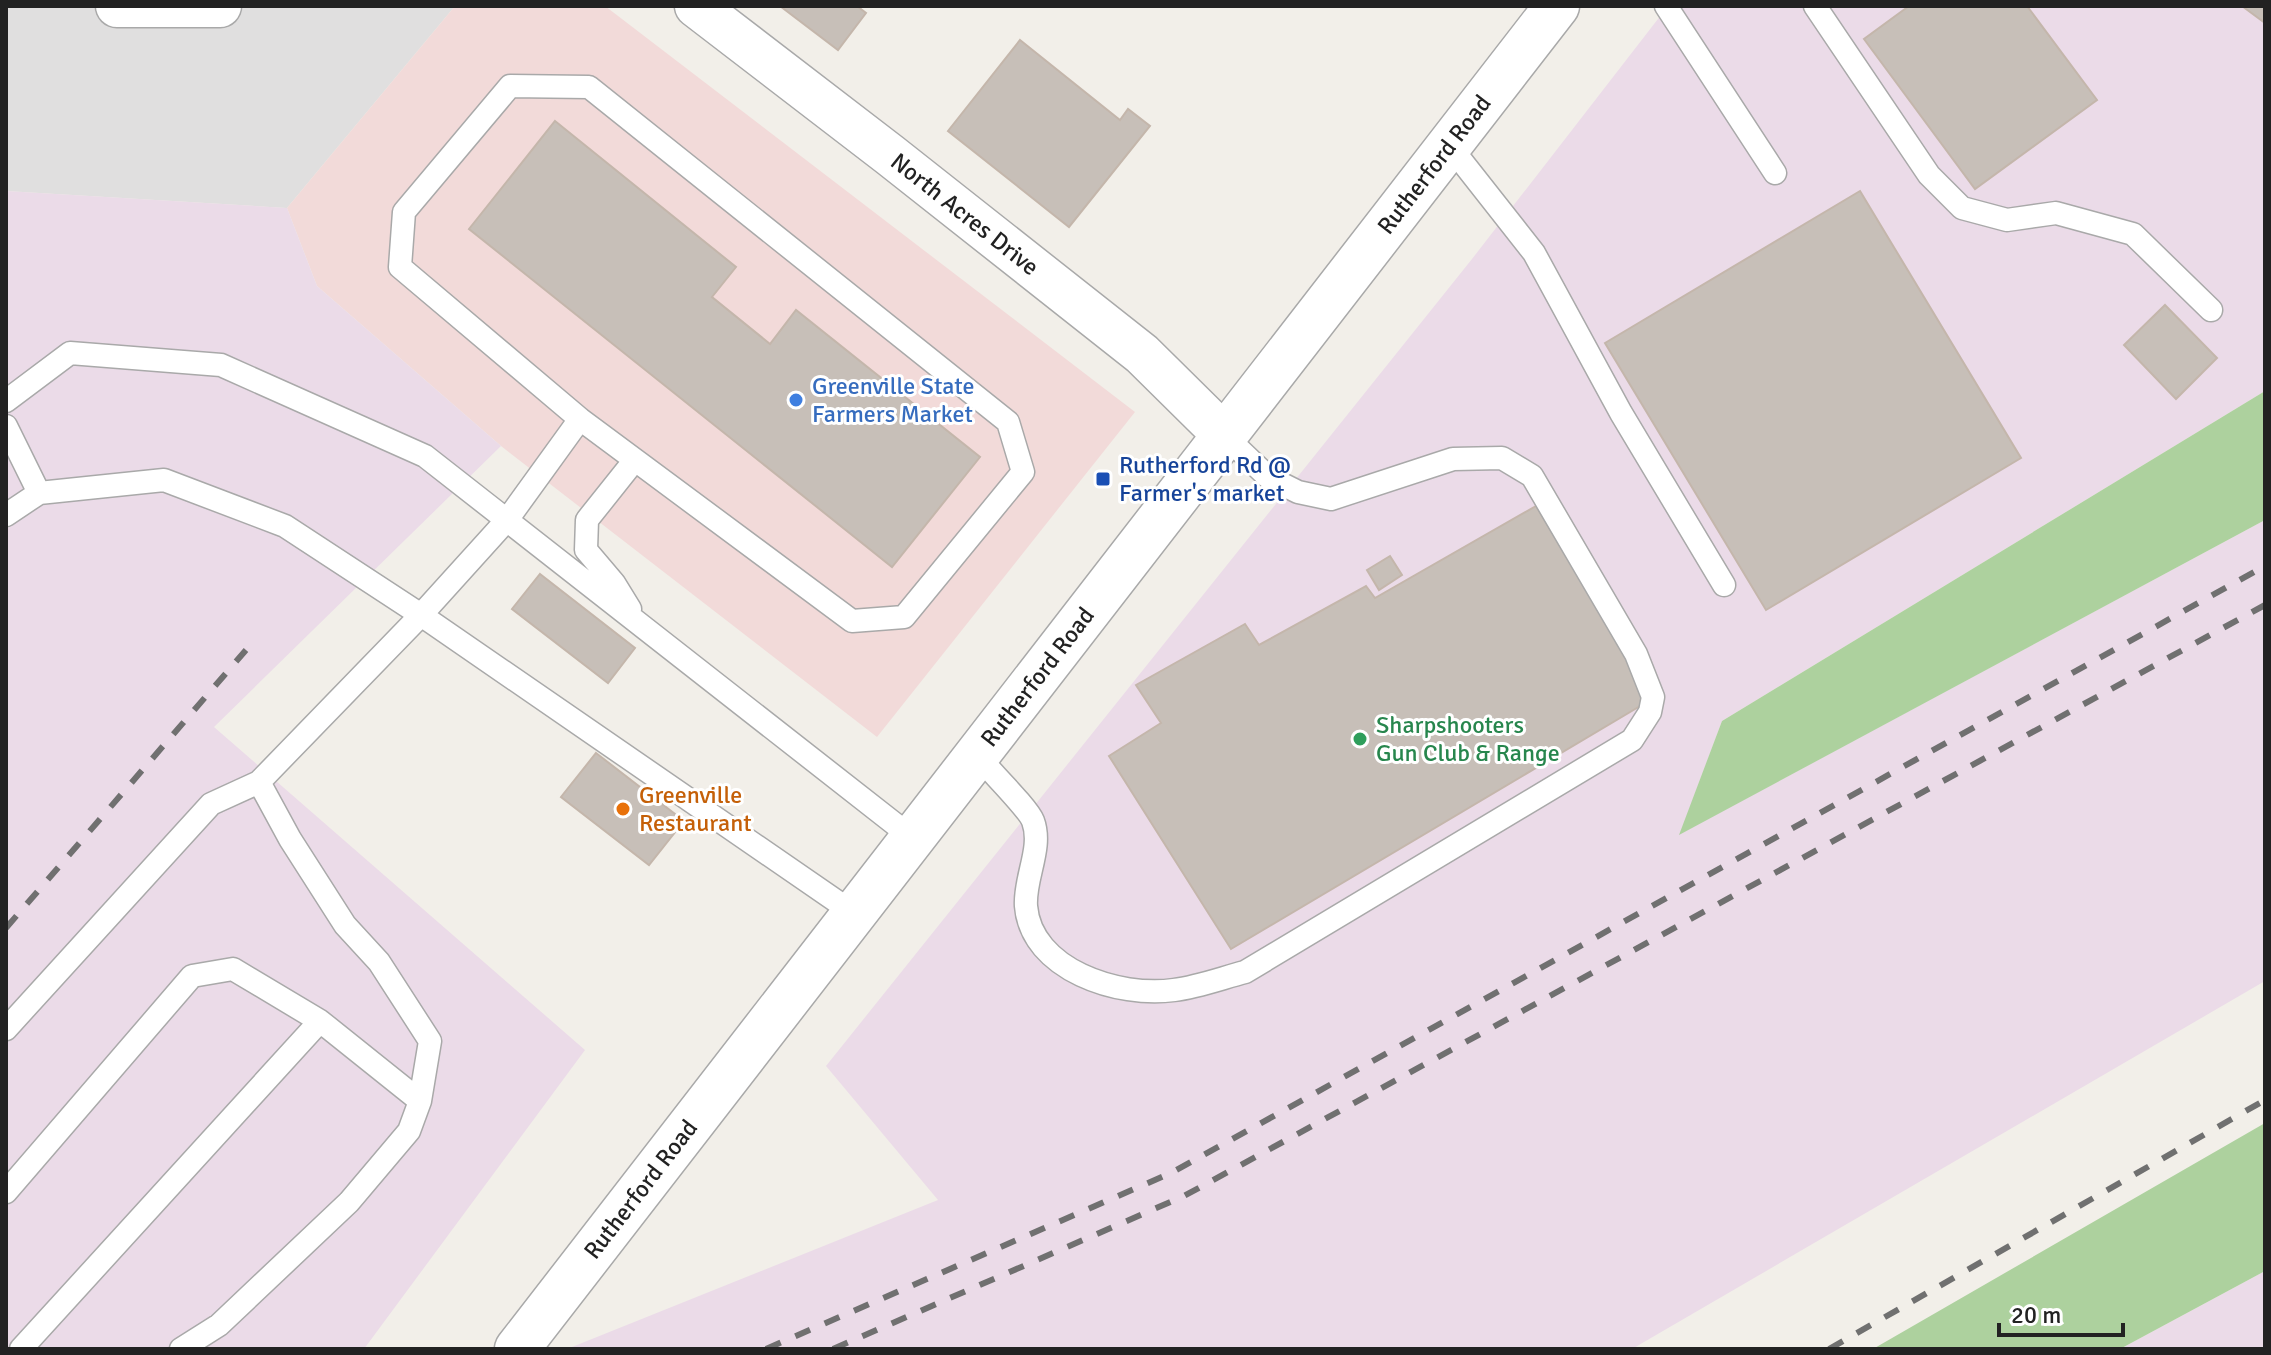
<svg xmlns="http://www.w3.org/2000/svg" width="2271" height="1355" font-family="Signika,sans-serif">
  <style>
    .residential { fill: #e0dfdf }
    .commercial { fill: #f2dad9 }
    .industrial { fill: #ebdbe8 }
    .forest { fill: #add19e }
    .building { fill: #c7bfb8; stroke: #c4b6ab; stroke-width: 2 }
    .lines { fill: none; stroke-linecap: round; stroke-linejoin: round }
    .service-casing { stroke: #a9a9a9; stroke-width: 25 }
    .minor-casing { stroke: #a9a9a9; stroke-width: 45 }
    .tertiary-casing { stroke: #a9a9a9; stroke-width: 47 }
    .service { stroke: #fff; stroke-width: 22 }
    .minor { stroke: #fff; stroke-width: 42 }
    .tertiary { stroke: #fff; stroke-width: 44 }
    .rail { stroke: #707070; stroke-width: 6; stroke-dasharray: 16 16; stroke-linecap: butt }
    .shop-dot { fill: #3f7fe0; stroke: #fff; stroke-width: 3 }
    .transit-dot { fill: #1a4fb4; stroke: #fff; stroke-width: 3 }
    .leisure-dot { fill: #2e9e5b; stroke: #fff; stroke-width: 3 }
    .food-dot { fill: #e8710a; stroke: #fff; stroke-width: 3 }
    .labels { text-anchor: middle; stroke-width: 6; stroke-linejoin: round; paint-order: stroke }
    .street-label { font-size: 24px; fill: #222; stroke: #fff }
    .shop-label { font-size: 24px; fill: #366cbe; stroke: #fff; text-anchor: start }
    .transit-label { font-size: 24px; fill: #164399; stroke: #fff; text-anchor: start }
    .leisure-label { font-size: 24px; fill: #27864d; stroke: #fff; text-anchor: start }
    .food-label { font-size: 24px; fill: #c56008; stroke: #fff; text-anchor: start }
  </style>
  <rect width="100%" height="100%" fill="#f2efe9"/>
  <path class="residential" d="M6 6H455L287 208 6 191Z"/>
  <path class="commercial" d="M455 6H605L1135 412 877 737 501 446 317 286 287 208Z"/>
  <path class="industrial" d="M1668 6H2265V391L1722 721 1680 834 2265 520V981L1632 1349H567L938 1200 826 1066 1472 259Z
    M6 191 287 208 317 286 501 446 214 727 585 1050 364 1349H6Z
    M2265 1271V1349H2120Z"/>
  <path class="forest" d="M2265 391V520L1679 835 1722 721Z
    M2265 1123V1271L2120 1349H1873Z"/>
  <path class="building" d="M780 6H857L866 13 838 50Z
    M1909 6H2027L2097 100 1975 189 1864 39Z
    M2242 6H2265V23Z
    M1020 40 1120 120 1128 109 1150 126 1069 227 948 131Z
    M555 121 736 267 712 297 770 344 796 310 980 457 892 567 469 229Z
    M1860 191 2021 458 1766 610 1605 343Z
    M2165 305 2217 358 2176 399 2124 345Z
    M1536 506 1652 699 1231 949 1109 756 1161 723 1136 685 1245 624 1259 645 1366 586 1375 598Z
    M1390 556 1402 575 1379 590 1367 570Z
    M540 574 635 648 608 683 512 609Z
    M596 753 684 821 649 865 561 797Z"/>
  <g class="lines">
    <g class="service-casing">
      <path id="service" d="M1666 6 1775 173
        M1815 6 1929 175 1962 208 2007 220 2056 213 2133 234 2211 310
        M510 86 589 87 1008 422 1023 472 904 617 852 621 580 419 400 267 404 212Z
        M1449 145 1534 253 1621 413 1724 585
        M6 401 70 353 221 365 425 456 914 839
        M6 426 39 493
        M6 515 39 493 164 480 285 526 421 615 855 914
        M630 609 614 583 586 550 587 520 634 461
        M978 756C989 770 1028 808 1033 821 1043 848 1024 878 1026 906 1031 970 1119 998 1174 990 1198 987 1222 978 1245 972L1632 740 1650 712 1653 697 1636 654 1532 476 1502 458 1453 459 1331 499 1298 492 1268 477 1223 434
        M6 1029 211 804 259 782
        M6 1192 192 976 233 969 320 1021
        M21 1349 320 1021 420 1101
        M181 1349 219 1325 349 1202 409 1131 420 1101 430 1041 379 962 345 925 290 839 259 782 421 615 507 520 580 419"/>
    </g>
    <g class="minor-casing">
      <g id="minor">
        <path d="M117 6H220"/>
        <path id="s1" d="M696 6 890 155 1142 354 1223 434"/>
      </g>
    </g>
    <g class="tertiary-casing">
      <g id="tertiary">
        <path id="s2" d="M517 1349 1557 6"/>
      </g>
    </g>
    <use href="#service" class="service"/>
    <use href="#minor" class="minor"/>
    <use href="#tertiary" class="tertiary"/>
    <path class="rail" d="M6 928 246 650
      M766 1349 1171 1173 2265 566
      M833 1349 1184 1196 2265 605
      M1829 1349 2265 1100"/>
  </g>
  <circle class="shop-dot" cx="796" cy="400" r="8"/>
  <rect class="transit-dot" x="1095" y="471" width="16" height="16" rx="4"/>
  <circle class="leisure-dot" cx="1360" cy="739" r="8"/>
  <circle class="food-dot" cx="623" cy="809" r="8"/>
  <g class="labels">
    <g class="street-label">
      <text dy="8" stroke="none"><textPath href="#s2" startOffset="1498">Rutherford Road</textPath></text>
      <text dy="8" stroke="none"><textPath href="#s1" startOffset="340">North Acres Drive</textPath></text>
      <text dy="8" stroke="none"><textPath href="#s2" startOffset="850">Rutherford Road</textPath></text>
      <text dy="8" stroke="none"><textPath href="#s2" startOffset="202">Rutherford Road</textPath></text>
    </g>
    <g class="shop-label">
      <text x="812" y="394">Greenville State<tspan x="812" dy="28">Farmers Market</tspan></text>
    </g>
    <g class="transit-label">
      <text x="1119" y="473">Rutherford Rd @<tspan x="1119" dy="28">Farmer's market</tspan></text>
    </g>
    <g class="leisure-label">
      <text x="1376" y="733">Sharpshooters<tspan x="1376" dy="28">Gun Club &amp; Range</tspan></text>
    </g>
    <g class="food-label">
      <text x="639" y="803">Greenville<tspan x="639" dy="28">Restaurant</tspan></text>
    </g>
  </g>
  <rect width="2271" height="1355" fill="none" stroke="#222222" stroke-width="16"/>
  <path d="M1999 1323v12h124v-12" fill="none" stroke="#222222" stroke-width="4"/>
  <text x="2011" y="1323" font-size="24" fill="#222222" stroke="#ffffff" stroke-width="6" paint-order="stroke">20 m</text>
</svg>
